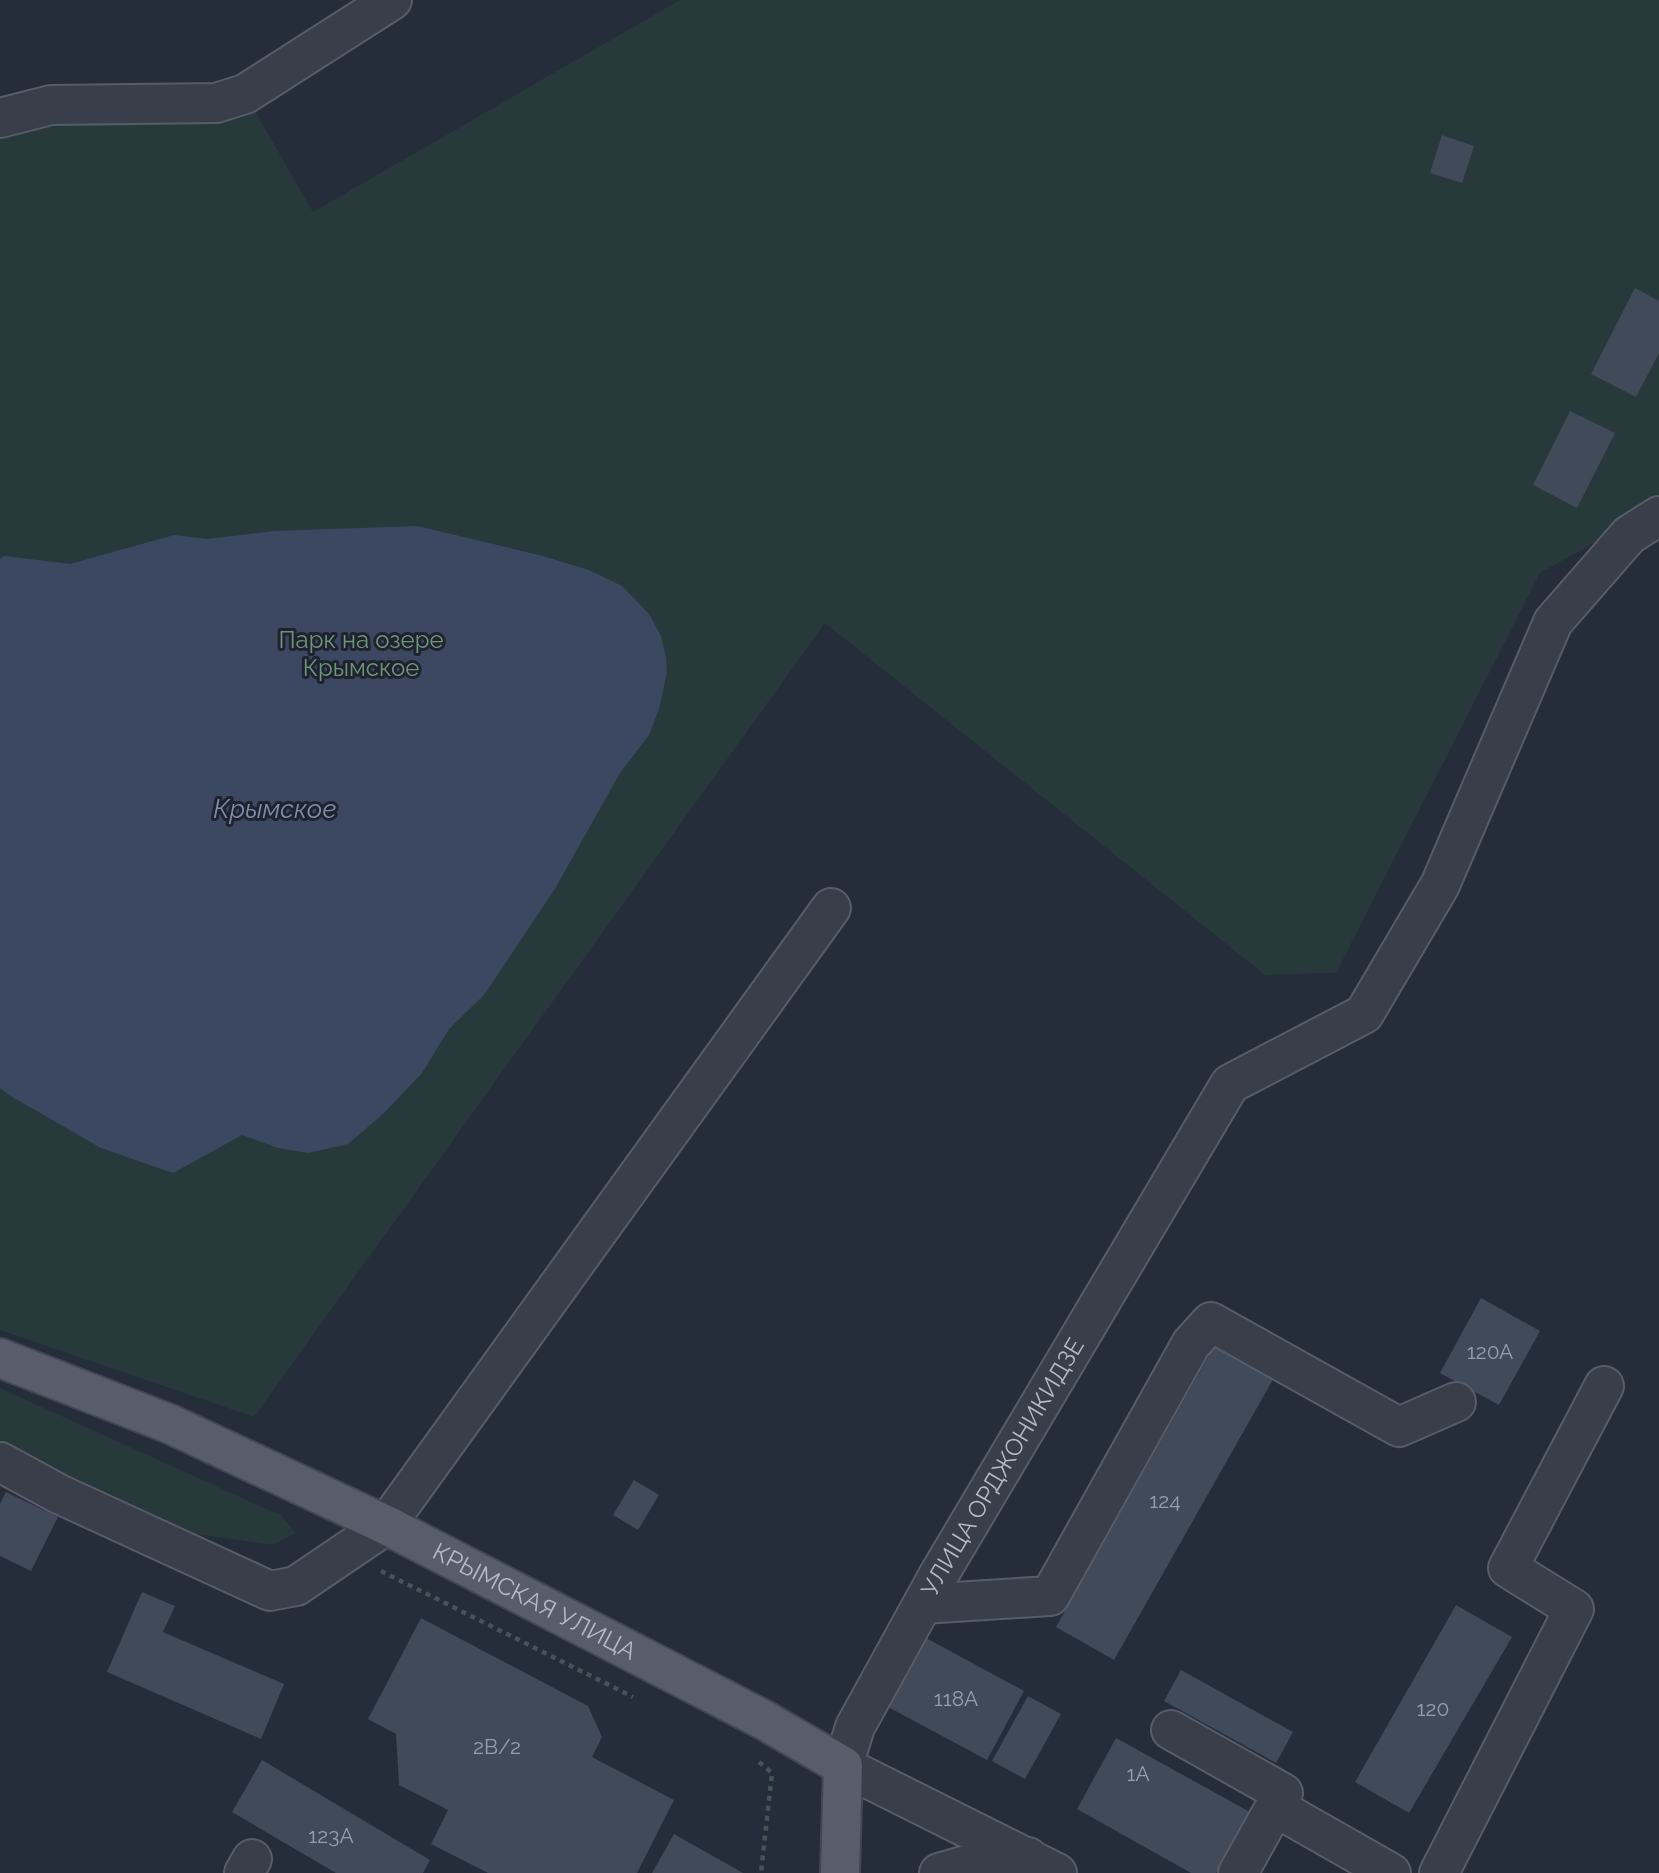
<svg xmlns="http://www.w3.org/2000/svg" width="1659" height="1873" font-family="Raleway,sans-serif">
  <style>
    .green { fill: #28393c }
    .water { fill: #3c4862 }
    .building { fill: #414a59 }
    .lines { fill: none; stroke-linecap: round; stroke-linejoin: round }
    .minor-casing { stroke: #575c68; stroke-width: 42 }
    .major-casing { stroke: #424753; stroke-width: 42 }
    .path { stroke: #455458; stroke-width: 4.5; stroke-dasharray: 5 5; stroke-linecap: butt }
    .minor { stroke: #383e4a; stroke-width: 38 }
    .major { stroke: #575d6a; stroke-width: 38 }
    .labels { text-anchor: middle; stroke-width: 6; stroke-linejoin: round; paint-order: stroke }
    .number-label { font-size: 21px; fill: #979dab }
    .park-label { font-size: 24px; fill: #6d957a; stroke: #1e232f }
    .street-label { font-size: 24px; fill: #b4b9c6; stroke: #1e232f }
    .water-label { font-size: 26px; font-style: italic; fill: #7e8dab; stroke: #1e232f }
  </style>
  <rect width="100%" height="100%" fill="#252c3a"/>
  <path class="green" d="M680 0H1659V507L1540 573 1336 973 1265 975 825 623 254 1417 0 1330V138L47 123 255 111 313 212Z
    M0 1388 282 1516 296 1533 273 1545 196 1534 0 1443Z"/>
  <path class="water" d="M417 526 539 555 589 570 622 586 649 614 661 636 666 657 667 672 659 709 649 735 620 773 556 887 484 995 449 1029 422 1073 384 1113 348 1144 308 1153 278 1148 242 1135 173 1173 101 1148 9 1095 0 1088V559L5 556 70 564 174 535 207 539 274 531Z"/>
  <path class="building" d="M1442 135 1474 146 1462 183 1430 173Z
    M1635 288 1659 301V353L1636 397 1591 374Z
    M1570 411 1615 433 1577 508 1533 485Z
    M1481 1298 1540 1331 1499 1405 1440 1373Z
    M1216 1343 1275 1376 1114 1660 1056 1627Z
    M634 1480 659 1495 638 1530 613 1515Z
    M6 1492 58 1517 31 1571 0 1556V1504Z
    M142 1592 175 1606 163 1632 284 1684 261 1739 107 1672Z
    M1456 1605 1512 1637 1409 1813 1355 1782Z
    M421 1618 588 1706 602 1737 592 1757 674 1800 637 1873H488L431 1844 448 1810 399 1785 396 1734 368 1719Z
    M926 1638 1024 1691 987 1760 888 1707Z
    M1181 1670 1293 1732 1276 1763 1164 1701Z
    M1028 1696 1061 1714 1025 1779 992 1761Z
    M1116 1738 1250 1812 1216 1873H1191L1077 1809Z
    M262 1760 430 1860 423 1873H336L232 1812Z
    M674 1834 743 1873H652Z"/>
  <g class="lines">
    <g class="minor-casing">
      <g id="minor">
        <path d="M0 118 51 105 216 103 245 94 392 0"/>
        <path d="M0 1462 59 1494 270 1591 296 1586 386 1525 831 908"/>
        <path d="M923 1604 1050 1596 1191 1344 1211 1322 1399 1427 1456 1402"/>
        <path d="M1171 1730 1283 1793 1275 1807"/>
        <path d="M244 1873 252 1859"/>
        <path d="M939 1873 970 1864 1028 1857"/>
        <path id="s1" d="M1057 1873 843 1766 855 1727 938 1576 1230 1084 1364 1014 1440 885 1553 622 1629 535 1659 516"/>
        <path d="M1238 1873 1275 1807 1391 1873"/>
        <path d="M1439 1873 1574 1609 1508 1568 1604 1386"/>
      </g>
    </g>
    <g class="major-casing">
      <g id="major">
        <path id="s2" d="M0 1358 170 1424 386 1525 764 1720 843 1766 840 1873"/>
      </g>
    </g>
    <path class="path" d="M381 1571 633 1697
      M759 1762 772 1773 761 1873"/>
    <use href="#minor" class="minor"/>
    <use href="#major" class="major"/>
  </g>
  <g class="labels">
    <g class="number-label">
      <text x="1490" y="1359">120А</text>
      <text x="1165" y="1508">124</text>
      <text x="956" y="1706">118А</text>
      <text x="1433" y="1716">120</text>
      <text x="497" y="1754">2В/2</text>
      <text x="1138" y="1781">1А</text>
      <text x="331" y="1843">123А</text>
    </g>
    <g class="park-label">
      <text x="361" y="648">Парк на озере<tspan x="361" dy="28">Крымское</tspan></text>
    </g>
    <g class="street-label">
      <text dy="8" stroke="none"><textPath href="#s1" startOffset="579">УЛИЦА ОРДЖОНИКИДЗЕ</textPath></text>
      <text dy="8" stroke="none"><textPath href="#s2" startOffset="588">КРЫМСКАЯ УЛИЦА</textPath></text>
    </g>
    <g class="water-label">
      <text x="275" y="818">Крымское</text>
    </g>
  </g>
</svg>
